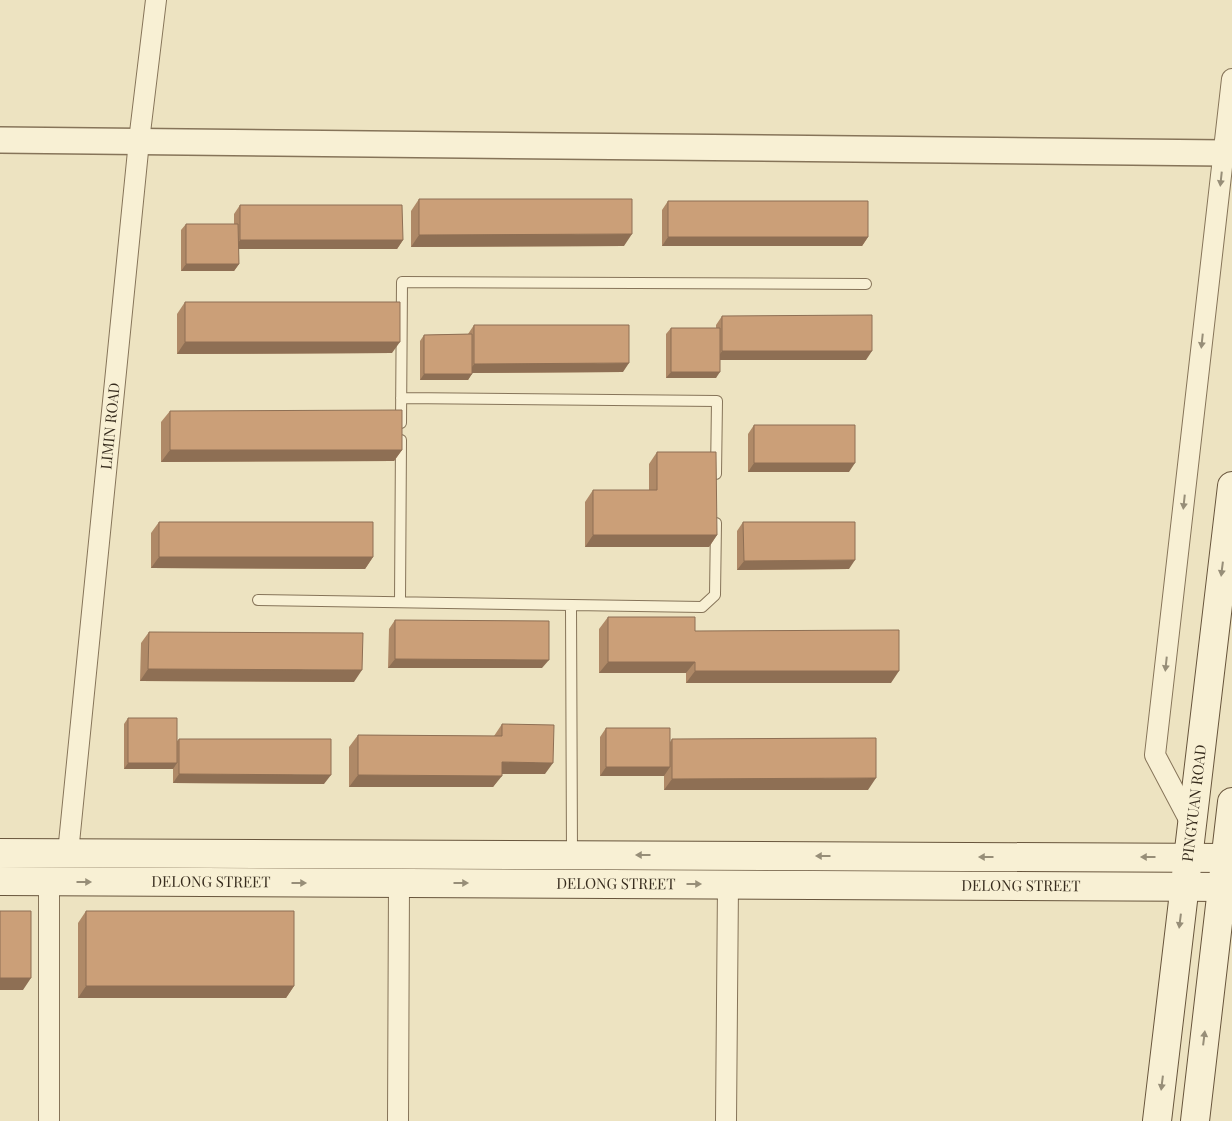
<svg xmlns="http://www.w3.org/2000/svg" width="1232" height="1121" font-family="'Playfair Display',serif">
  <style>
    .lines { fill: none; stroke-linecap: round; stroke-linejoin: round }
    .service-casing { stroke: #867459; stroke-width: 12 }
    .minor-casing { stroke: #867459; stroke-width: 22 }
    .tertiary-casing { stroke: #867459; stroke-width: 28 }
    .secondary-casing { stroke: #68553c; stroke-width: 30 }
    .service { stroke: #f8f0d4; stroke-width: 10 }
    .minor { stroke: #f8f0d4; stroke-width: 20 }
    .tertiary { stroke: #f8f0d4; stroke-width: 25 }
    .secondary { stroke: #f8f0d4; stroke-width: 28 }
    .wall { fill: #af8967 }
    .shaded-wall { fill: #8e6f54 }
    .building { fill: #cb9f78; stroke: #8e6f54 }
    .oneway { fill: #978e78 }
    .labels { text-anchor: middle; stroke-width: 4; stroke-linejoin: round; paint-order: stroke }
    .street-label { font-size: 15px; fill: #362b1d; stroke: #f5ecd1 }
  </style>
  <rect width="100%" height="100%" fill="#ede3c1"/>
  <g class="lines">
    <g class="service-casing">
      <path id="service" d="M401 398 717 401 716 474
        M401 423 402 282 866 284
        M258 600 702 607 715 595 716 523
        M400 602 401 440
        M571 606 572 854"/>
    </g>
    <g class="minor-casing">
      <g id="minor">
        <path d="M1192 825 1155 755 1232 79"/>
        <path id="s1" d="M68 853 139 141 156 0"/>
        <path d="M49 882V1121"/>
        <path d="M398 1121 399 883"/>
        <path d="M726 1121 728 884"/>
      </g>
    </g>
    <g class="tertiary-casing">
      <path id="tertiary" d="M0 140 1224 153"/>
    </g>
    <g class="secondary-casing">
      <g id="secondary">
        <path d="M0 853 1232 858"/>
        <path id="s2" d="M0 881 1232 887"/>
        <path id="s3" d="M1157 1121 1232 486"/>
        <path d="M1195 1121 1232 802"/>
      </g>
    </g>
    <use href="#service" class="service"/>
    <use href="#minor" class="minor"/>
    <use href="#tertiary" class="tertiary"/>
    <use href="#secondary" class="secondary"/>
  </g>
  <path class="wall" d="M419 199 624 246 411 247V211Z
    M668 201 868 237 862 246H662V210Z
    M240 205 403 240 397 249H238L239 264 234 271H181V230L186 224H234V214Z
    M185 302 392 353 177 354V314Z
    M722 316 866 360H720L716 378H666V334L671 328H716V325Z
    M474 325 623 372 472 373 468 380H420V341L424 335 468 334Z
    M170 411 402 450 394 461 161 462V422Z
    M754 425 849 472H748V434Z
    M657 452 717 535 709 547H585V502L593 490H649V464Z
    M159 522 373 557 365 569 151 568V533Z
    M743 522 849 569 737 570V531Z
    M608 617 695 631 891 683H686V673H599V629Z
    M395 620 542 668H388L389 629Z
    M149 632 354 682 140 681 141 643Z
    M128 718 177 741 179 739 324 784 173 783V769H124V724Z
    M502 724 545 774H502L493 787H349V747L358 735 494 736Z
    M606 728 670 742 672 739 868 790H664V776H600V737Z
    M86 911 294 986 286 998H78V923Z"/>
  <path class="shaded-wall" d="M632 234 624 246 411 247 419 235Z
    M668 237H868L862 246H662Z
    M240 240H403L397 249H234Z
    M186 264H239L234 271H181Z
    M185 342H400L392 353 177 354Z
    M722 351H872L866 360H716Z
    M629 363 623 372 468 373 474 364Z
    M671 372H720L716 378H666Z
    M424 374H472L468 380H420Z
    M170 450H402L394 461 161 462Z
    M754 463H855L849 472H748Z
    M593 535H717L709 547H585Z
    M159 557H373L365 569 151 568Z
    M855 560 849 569 737 570 744 561Z
    M395 659 549 660 542 668H388Z
    M608 662H695L686 673H599Z
    M148 669 362 670 354 682 140 681Z
    M695 671H899L891 683H686Z
    M502 762 553 763 545 774H493Z
    M128 763H177L173 769H124Z
    M606 767H670L664 776H600Z
    M179 774 331 775 324 784 173 783Z
    M358 775 502 776 493 787H349Z
    M876 778 868 790H664L672 779Z
    M0 978H31L23 990H0Z
    M86 986H294L286 998H78Z"/>
  <path class="building" d="M419 199H632V234L419 235Z
    M668 201H868V237H668Z
    M240 205H402L403 240H240Z
    M186 224H238L239 264H186Z
    M185 302H400V342H185Z
    M872 315V351H722V316Z
    M474 325H629V363L474 364Z
    M671 328H720V372H671Z
    M472 334V374H424V335Z
    M402 410V450H170V411Z
    M754 425H855V463H754Z
    M657 452H716L717 535H593V490H657Z
    M159 522H373V557H159Z
    M743 522H855V560L744 561Z
    M608 617H695V631L899 630V671H695V662H608Z
    M395 620 549 621V660L395 659Z
    M149 632 363 633 362 670 148 669Z
    M128 718H177V763H128Z
    M502 724 554 725 553 763 502 762V776L358 775V735L502 736Z
    M606 728H670V767H606Z
    M876 738V778L672 779V739Z
    M179 739H331V775L179 774Z
    M0 911H31V978H0Z
    M86 911H294V986H86Z"/>
  <defs><path id="oneway-solid" d="M-6-.8H1V-3.2L6.5 0L1 3.2V.8H-6Z" transform="scale(1.25)"/></defs>
  <g class="oneway">
    <use href="#oneway-solid" transform="translate(1221 179) rotate(96)"/>
    <use href="#oneway-solid" transform="translate(1202 341) rotate(96)"/>
    <use href="#oneway-solid" transform="translate(1184 502) rotate(96)"/>
    <use href="#oneway-solid" transform="translate(1222 569) rotate(97)"/>
    <use href="#oneway-solid" transform="translate(1166 664) rotate(96)"/>
    <use href="#oneway-solid" transform="translate(643 855) rotate(-180)"/>
    <use href="#oneway-solid" transform="translate(823 856) rotate(-180)"/>
    <use href="#oneway-solid" transform="translate(986 857) rotate(-180)"/>
    <use href="#oneway-solid" transform="translate(1148 857) rotate(-180)"/>
    <use href="#oneway-solid" transform="translate(84 882)"/>
    <use href="#oneway-solid" transform="translate(299 883)"/>
    <use href="#oneway-solid" transform="translate(461 883)"/>
    <use href="#oneway-solid" transform="translate(694 884)"/>
    <use href="#oneway-solid" transform="translate(1180 921) rotate(97)"/>
    <use href="#oneway-solid" transform="translate(1204 1038) rotate(-83)"/>
    <use href="#oneway-solid" transform="translate(1162 1083) rotate(97)"/>
  </g>
  <g class="labels">
    <g class="street-label">
      <text dy="5" stroke="none"><textPath href="#s1" startOffset="429">LIMIN ROAD</textPath></text>
      <text dy="5" stroke="none"><textPath href="#s3" startOffset="320">PINGYUAN ROAD</textPath></text>
      <text dy="5" stroke="none"><textPath href="#s2" startOffset="211">DELONG STREET</textPath></text>
      <text dy="5" stroke="none"><textPath href="#s2" startOffset="616">DELONG STREET</textPath></text>
      <text dy="5" stroke="none"><textPath href="#s2" startOffset="1021">DELONG STREET</textPath></text>
    </g>
  </g>
</svg>
